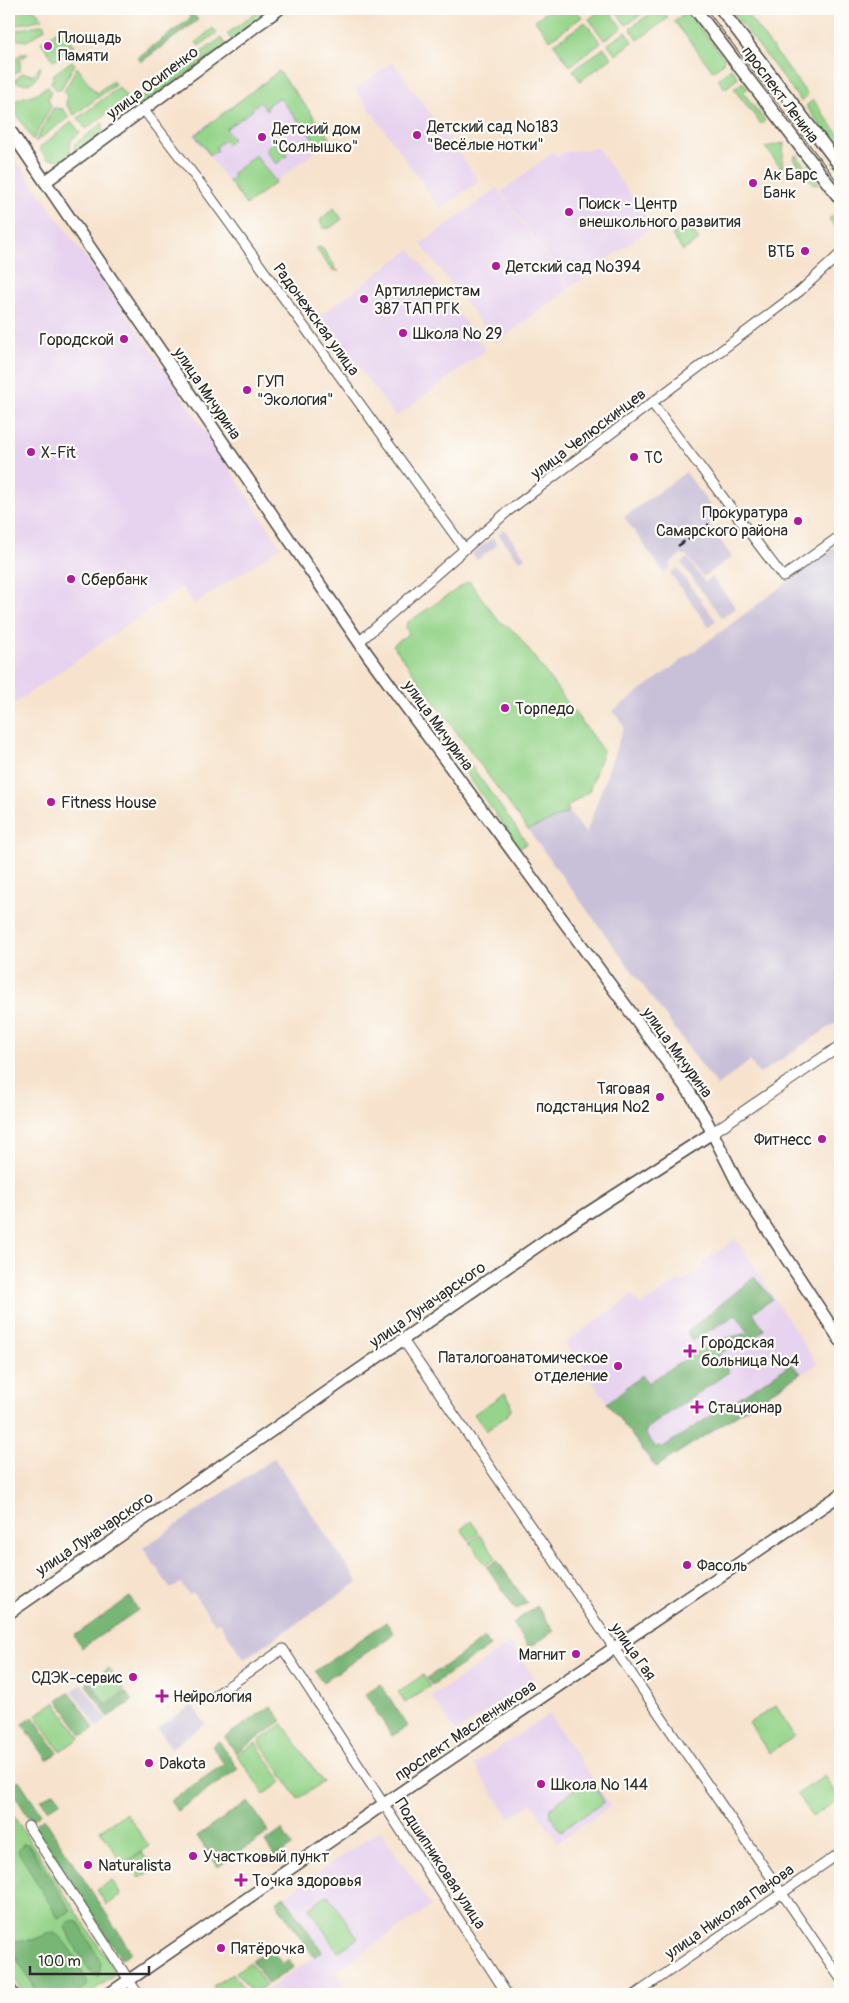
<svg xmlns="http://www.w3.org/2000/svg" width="849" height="2003" font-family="Pangolin,sans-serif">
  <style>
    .built { fill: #e7d2ef }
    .industrial { fill: #c8bfd8 }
    .green { fill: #95d48a; stroke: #60805a }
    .forest { fill: #78b676; stroke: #527050 }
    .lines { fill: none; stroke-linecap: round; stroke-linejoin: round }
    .minor-casing { stroke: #4a4743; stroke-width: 11 }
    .tertiary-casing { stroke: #4a4743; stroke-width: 12 }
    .secondary-casing { stroke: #4a4743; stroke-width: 14 }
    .primary-casing { stroke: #4a4743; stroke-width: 15 }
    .minor { stroke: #fff; stroke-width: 9 }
    .tertiary { stroke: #fff; stroke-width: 10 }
    .secondary { stroke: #fff; stroke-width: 11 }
    .primary { stroke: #fff; stroke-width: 12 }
    .tram { stroke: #2b2b2b; stroke-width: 1 }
    .rail { stroke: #2b2b2b; stroke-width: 2.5; stroke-dasharray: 8 4; stroke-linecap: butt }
    .poi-dot { fill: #b5179e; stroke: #fdfcf7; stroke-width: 2 }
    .labels { text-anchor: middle; stroke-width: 4.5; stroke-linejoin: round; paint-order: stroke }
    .poi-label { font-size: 16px; fill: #2b2b2b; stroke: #fdfcf7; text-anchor: start }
    .street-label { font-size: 16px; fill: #2b2b2b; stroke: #fdfcf7 }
  </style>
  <rect width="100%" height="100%" fill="#fdfcf7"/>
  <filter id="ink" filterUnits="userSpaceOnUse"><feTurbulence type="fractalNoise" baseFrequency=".02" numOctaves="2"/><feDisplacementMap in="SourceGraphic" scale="10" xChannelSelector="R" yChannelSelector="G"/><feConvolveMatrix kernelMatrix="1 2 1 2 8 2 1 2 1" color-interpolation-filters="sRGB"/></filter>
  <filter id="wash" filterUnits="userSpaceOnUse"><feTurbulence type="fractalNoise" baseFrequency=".0096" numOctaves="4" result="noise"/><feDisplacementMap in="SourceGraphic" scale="20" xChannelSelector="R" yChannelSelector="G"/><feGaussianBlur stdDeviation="1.12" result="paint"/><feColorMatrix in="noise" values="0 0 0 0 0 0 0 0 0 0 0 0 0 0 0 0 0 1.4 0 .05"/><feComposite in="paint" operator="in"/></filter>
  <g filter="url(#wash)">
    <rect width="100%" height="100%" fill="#f7e3cd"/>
    <path class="built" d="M393 62 479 181 441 209 355 89Z
      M279 70 331 139 246 205 193 135Z
      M597 148 653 226 570 288 501 192 553 152 557 157 565 152Z
      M9 151 149 346 281 547 194 604 182 587 9 707Z
      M497 188 569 289 496 343 421 244Z
      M410 249 486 350 396 417 320 316Z
      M736 1239 817 1364 655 1469 565 1343 632 1295 640 1306 679 1280 681 1283 704 1268 702 1263Z
      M510 1643 534 1678 456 1732 432 1697Z
      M549 1714 611 1806 558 1842 532 1803 510 1818 474 1765Z
      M380 1830 431 1906 336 1971 350 1992 346 1994H260L323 1951 285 1895Z"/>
    <path class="industrial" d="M686 472 719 518 715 521 710 520V526L732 557 703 577 686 555H680L669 564 671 567 664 573 624 517Z
      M504 529 525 557 519 561 498 534Z
      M493 538 497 545 477 560 472 553Z
      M838 545 840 548V1020L759 1074 750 1061 717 1086 528 830 569 812 586 834 624 726 613 711Z
      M687 558 705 583 712 577 736 608 722 618 681 563Z
      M677 568 716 621 709 627 670 573Z
      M274 1458 358 1582 244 1659 219 1622 215 1624 193 1593 189 1595 181 1583 171 1589 143 1548Z
      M82 1684 107 1720 97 1727 72 1691Z
      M192 1705 205 1724 171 1748 158 1728Z"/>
    <path class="green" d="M9 9H34L43 19 16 25 9 20Z
      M261 9H274L232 40 227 34Z
      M550 9H575L582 17 550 40 535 20Z
      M602 9H608L622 28 604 40 589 19Z
      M614 9H640L643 13 626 25Z
      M646 9H661L668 18 638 40 630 28 650 14Z
      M730 9H743L808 95 801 101Z
      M684 13 690 15 724 58 723 63 713 71 674 21Z
      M585 22 601 43 570 66 554 44Z
      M44 24 45 29 27 41 18 40 13 34 17 30Z
      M60 28 74 46 54 61 41 42Z
      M213 28 217 33 199 46 196 42Z
      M626 32 633 42 616 55 608 44Z
      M221 38 226 45 135 112 130 105Z
      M604 48 612 58 580 81 573 70Z
      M21 54H28L20 60V70L10 76 11 62Z
      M72 61 75 64 61 89 57 90 51 83 54 74Z
      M41 66C38 81 29 88 14 81L23 73 33 75Z
      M77 67 96 93 113 81 115 85 74 115 66 104 67 96 64 92Z
      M731 68 738 78 725 89 718 79Z
      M279 71 330 138 319 146 279 97 268 105 267 111 260 102 252 108 253 110 226 129 233 139 228 144 224 140 216 147 218 150 210 155 195 135Z
      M743 82 748 88 743 92 765 121 761 124 734 89Z
      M47 86 51 91 48 99 51 106 33 140 10 104C22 95 32 99 47 86Z
      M119 87 127 98 86 129 78 118Z
      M813 100 840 136V152L806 106Z
      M53 108 63 109 69 117 35 142Z
      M72 122 80 133 71 140 70 156 66 160 47 159 39 148Z
      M103 123 102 135 73 156 75 144Z
      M276 141 285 145 287 156 276 164 265 149Z
      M784 143 782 169 765 147Z
      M796 154 820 185 813 184 794 159Z
      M255 155 276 182 246 205 229 181 234 177 232 174Z
      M334 208 342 219 330 228H323L320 220Z
      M835 215 840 222V234L829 219Z
      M687 223 699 240 683 251 672 235Z
      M318 247 322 248 334 265V269L339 271 332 270 316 249Z
      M469 581 498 620 517 634 603 751 589 791 567 807 569 812 528 830 393 645 409 633 406 628 407 623Z
      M438 720 527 843 520 848 438 734 441 731 435 722Z
      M505 1393 510 1401 511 1409 507 1416 486 1431 474 1414Z
      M471 1521 479 1533 469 1540 461 1529Z
      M480 1535 496 1558 486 1565 470 1542Z
      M109 1668 125 1691 106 1704 90 1681Z
      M423 1675 430 1686 405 1703 398 1692Z
      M55 1702 80 1738 60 1751 36 1715Z
      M776 1706 795 1736 769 1753 749 1723Z
      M283 1724 323 1782 298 1799 259 1741Z
      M256 1743 282 1782 264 1794 237 1755Z
      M825 1776 840 1799 812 1817 797 1794Z
      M587 1780 593 1782 604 1802 561 1831 550 1815V1808Z
      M9 1809 117 1974 88 1994H23L9 1971Z
      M126 1813 149 1846 123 1864 100 1830Z
      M142 1852 153 1869 140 1878 128 1861Z
      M112 1880 121 1895 107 1905 97 1890Z
      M328 1895 358 1938 338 1952 309 1908Z
      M250 1962 266 1985 253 1994 236 1972Z
      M233 1973 247 1994H218L213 1986Z"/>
    <path class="forest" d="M184 9H190L198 20 141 62 138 57 191 18Z
      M754 1277 773 1299 753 1312 764 1330 740 1348 735 1345 719 1354 729 1372 649 1427 645 1433 656 1447H663L791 1364 801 1373 656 1467 607 1403 642 1375 648 1383 714 1341 749 1333 736 1315 692 1341 687 1332Z
      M497 1560 527 1603 516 1610 487 1567Z
      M130 1597 138 1610 82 1648 74 1636Z
      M537 1606 554 1631 529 1648 513 1623Z
      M386 1622 394 1634 323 1682 315 1671Z
      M485 1638 490 1646 432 1685 427 1678Z
      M89 1682 106 1706 126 1692 132 1701 108 1717 86 1684Z
      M380 1684 408 1726 392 1736 365 1694Z
      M70 1692 94 1728 82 1736 58 1700Z
      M271 1706 282 1721 236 1753 225 1737Z
      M33 1717 58 1753 47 1760 23 1724Z
      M219 1741 238 1769 177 1811 170 1801 224 1764 212 1746Z
      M19 1780 41 1814 31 1821 9 1786Z
      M54 1792 61 1801 48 1810 41 1800Z
      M248 1801 269 1832 218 1867 197 1836Z
      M44 1818 131 1952 121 1959 34 1825Z
      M282 1830 292 1846 275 1857 265 1842Z
      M24 1843 29 1845 71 1911 58 1918 18 1851Z
      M284 1896 322 1951 314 1957 276 1902Z
      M72 1921 78 1922 101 1962 99 1977C85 1972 73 1940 65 1928L68 1923Z
      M53 1932C69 1941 80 1967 87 1983 82 2000 53 1994 39 1994L9 1947 10 1936 15 1941 32 1940Z
      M271 1948 282 1964 289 1959 294 1967 268 1984 252 1960Z"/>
  </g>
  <g filter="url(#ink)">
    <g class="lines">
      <g class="minor-casing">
        <path id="minor" d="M143 109 207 192 464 548
          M652 403 783 577 840 536
          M359 642 507 512 800 291 840 254
          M403 1340 840 1978
          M214 1696 283 1649 507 1994
          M28 1826 138 1994
          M636 1994 840 1853"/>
      </g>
      <g class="tertiary-casing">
        <path id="tertiary" d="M712 1133 840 1046"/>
      </g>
      <g class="secondary-casing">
        <path id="secondary" d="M695 9 840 199
          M721 9 840 166
          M9 129 368 655 690 1093 704 1116 739 1186 840 1340
          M45 182 279 9
          M9 1613 549 1238 712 1133
          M109 1994 375 1810 840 1495"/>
      </g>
      <g class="primary-casing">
        <path id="primary" d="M9 1989 12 1994"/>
      </g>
      <use href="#minor" class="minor"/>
      <use href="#tertiary" class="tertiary"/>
      <use href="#secondary" class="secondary"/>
      <use href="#primary" class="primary"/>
      <path class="tram" d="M706 9 840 185"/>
      <path class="rail" d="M678 546 709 524"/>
    </g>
  </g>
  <g class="poi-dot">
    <circle cx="48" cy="46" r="5"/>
    <circle cx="417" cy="135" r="5"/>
    <circle cx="262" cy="137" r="5"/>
    <circle cx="753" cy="183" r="5"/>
    <circle cx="569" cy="212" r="5"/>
    <circle cx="805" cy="251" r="5"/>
    <circle cx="496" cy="266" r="5"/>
    <circle cx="364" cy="299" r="5"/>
    <circle cx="403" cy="333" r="5"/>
    <circle cx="124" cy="339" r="5"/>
    <circle cx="247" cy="390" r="5"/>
    <circle cx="31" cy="452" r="5"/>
    <circle cx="634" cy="457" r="5"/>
    <circle cx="798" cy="521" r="5"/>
    <circle cx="71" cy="579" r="5"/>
    <circle cx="505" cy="708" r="5"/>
    <circle cx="51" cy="802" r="5"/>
    <circle cx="660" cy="1097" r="5"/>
    <circle cx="822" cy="1139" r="5"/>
    <path d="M687.5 1343.5h5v5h5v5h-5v5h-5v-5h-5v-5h5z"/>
    <circle cx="618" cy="1366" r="5"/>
    <path d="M694.5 1399.5h5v5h5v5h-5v5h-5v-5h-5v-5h5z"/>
    <circle cx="687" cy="1565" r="5"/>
    <circle cx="576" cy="1654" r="5"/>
    <circle cx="133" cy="1677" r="5"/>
    <path d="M159.5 1688.5h5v5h5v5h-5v5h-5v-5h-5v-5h5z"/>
    <circle cx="149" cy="1763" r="5"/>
    <circle cx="541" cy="1784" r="5"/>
    <circle cx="193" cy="1856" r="5"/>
    <circle cx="88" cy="1865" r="5"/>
    <path d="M238.5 1872.5h5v5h5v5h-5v5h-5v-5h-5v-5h5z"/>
    <circle cx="221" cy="1948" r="5"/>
  </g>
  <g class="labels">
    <g class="poi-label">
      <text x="58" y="43">Площадь<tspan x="58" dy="18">Памяти</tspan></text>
      <text x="427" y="132">Детский сад №183<tspan x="427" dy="18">"Весёлые нотки"</tspan></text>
      <text x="272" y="134">Детский дом<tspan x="272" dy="18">"Солнышко"</tspan></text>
      <text x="763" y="180">Ак Барс<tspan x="763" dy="18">Банк</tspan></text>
      <text x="579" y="209">Поиск - Центр<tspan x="579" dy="18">внешкольного развития</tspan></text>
      <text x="795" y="257" text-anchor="end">ВТБ</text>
      <text x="506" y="272">Детский сад №394</text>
      <text x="374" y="296">Артиллеристам<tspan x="374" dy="18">387 ТАП РГК</tspan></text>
      <text x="413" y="339">Школа № 29</text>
      <text x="114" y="345" text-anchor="end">Городской</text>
      <text x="257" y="387">ГУП<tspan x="257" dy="18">"Экология"</tspan></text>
      <text x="41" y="458">X-Fit</text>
      <text x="644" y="463">ТС</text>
      <text x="788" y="518" text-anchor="end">Прокуратура<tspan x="788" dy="18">Самарского района</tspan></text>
      <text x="81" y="585">Сбербанк</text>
      <text x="515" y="714">Торпедо</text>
      <text x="61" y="808">Fitness House</text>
      <text x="650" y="1094" text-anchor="end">Тяговая<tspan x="650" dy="18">подстанция №2</tspan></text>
      <text x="812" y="1145" text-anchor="end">Фитнесс</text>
      <text x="701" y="1348">Городская<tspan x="701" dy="18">больница №4</tspan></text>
      <text x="608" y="1363" text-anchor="end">Паталогоанатомическое<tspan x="608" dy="18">отделение</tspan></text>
      <text x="708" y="1413">Стационар</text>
      <text x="697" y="1571">Фасоль</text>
      <text x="566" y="1660" text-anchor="end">Магнит</text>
      <text x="123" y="1683" text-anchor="end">СДЭК-сервис</text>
      <text x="173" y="1702">Нейрология</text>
      <text x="159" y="1769">Dakota</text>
      <text x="551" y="1790">Школа № 144</text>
      <text x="203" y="1862">Участковый пункт</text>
      <text x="98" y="1871">Naturalista</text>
      <text x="252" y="1886">Точка здоровья</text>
      <text x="231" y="1954">Пятёрочка</text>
    </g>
    <g class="street-label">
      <text transform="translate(152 82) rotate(-37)" y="6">улица Осипенко</text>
      <text transform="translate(781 94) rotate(53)" y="6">проспект Ленина</text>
      <text transform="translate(317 319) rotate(54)" y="6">Радонежская улица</text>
      <text transform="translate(208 393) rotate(56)" y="6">улица Мичурина</text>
      <text transform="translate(588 433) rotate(-37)" y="6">улица Челюскинцев</text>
      <text transform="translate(439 725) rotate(54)" y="6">улица Мичурина</text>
      <text transform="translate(678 1052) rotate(54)" y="6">улица Мичурина</text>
      <text transform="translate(427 1304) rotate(-35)" y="6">улица Луначарского</text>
      <text transform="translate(94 1533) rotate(-34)" y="6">улица Луначарского</text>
      <text transform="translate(634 1651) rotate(55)" y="6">улица Гая</text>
      <text transform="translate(465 1730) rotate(-34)" y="6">проспект Масленникова</text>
      <text transform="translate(441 1863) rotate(57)" y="6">Подшипниковая улица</text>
      <text transform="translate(729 1911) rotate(-35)" y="6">улица Николая Панова</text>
    </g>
  </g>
  <rect width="849" height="2003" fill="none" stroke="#fdfcf7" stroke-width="30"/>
  <path d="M30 1966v8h119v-8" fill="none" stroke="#2b2b2b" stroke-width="2.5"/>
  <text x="38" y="1966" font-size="15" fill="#2b2b2b" stroke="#fdfcf7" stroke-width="4" paint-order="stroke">100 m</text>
</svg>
